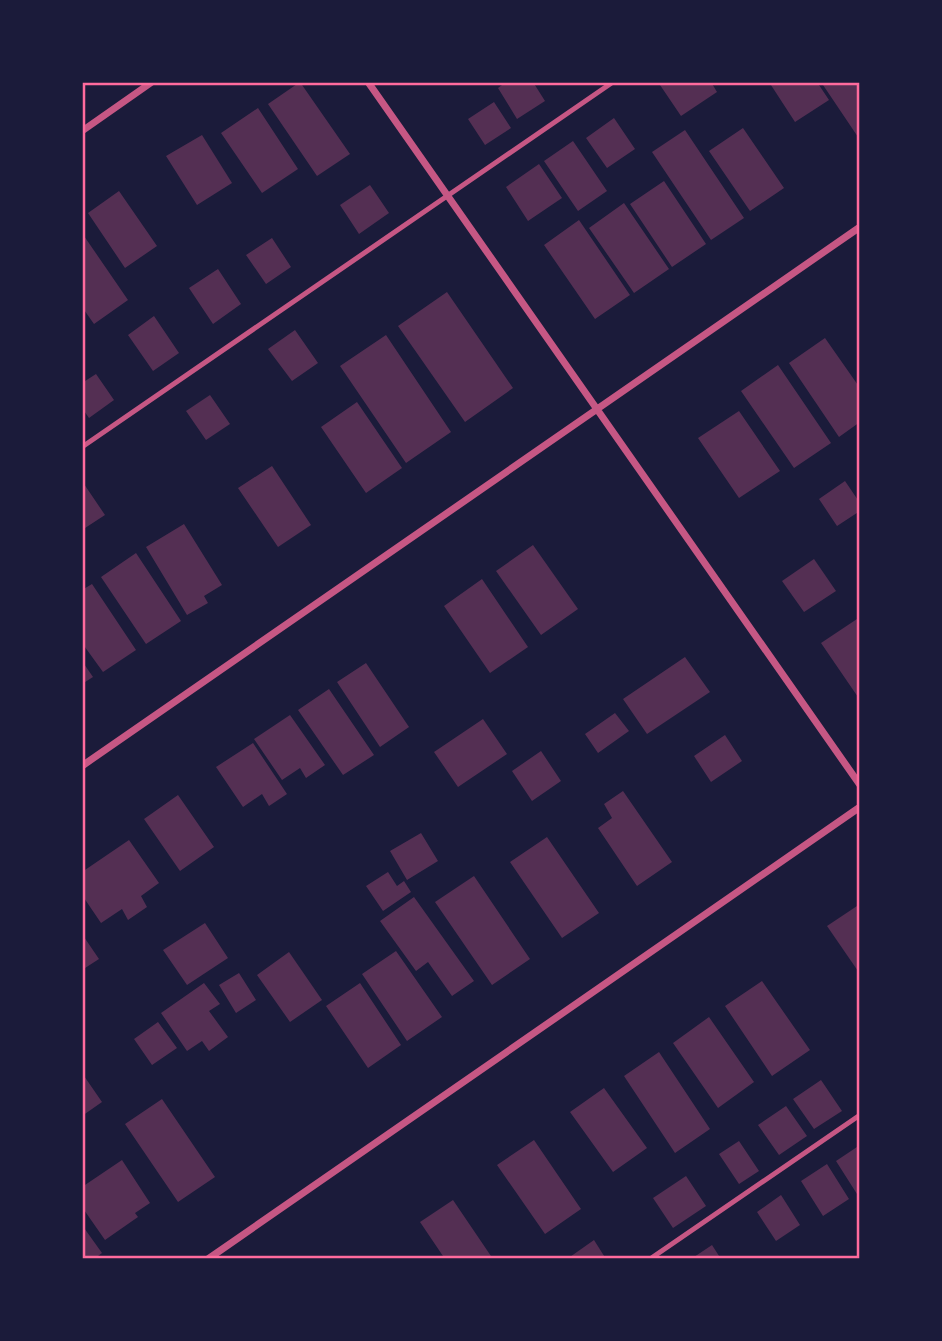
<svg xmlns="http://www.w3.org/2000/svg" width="942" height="1341" font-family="Signika,sans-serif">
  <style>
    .building { fill: #542f53 }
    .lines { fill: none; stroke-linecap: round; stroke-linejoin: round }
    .service { stroke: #c65784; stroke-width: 5 }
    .minor { stroke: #c65784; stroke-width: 7 }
    .neatline { fill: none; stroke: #ff6b9d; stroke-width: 2.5 }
  </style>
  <rect width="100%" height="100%" fill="#1b1b3a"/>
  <path class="building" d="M300 82 350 154 317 176 268 104Z
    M506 82H533L545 101 517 119 498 88Z
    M664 82H711L717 92 681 116 660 85Z
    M769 82H817L829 100 795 122Z
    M821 82H860V140Z
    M494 102 511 128 485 145 468 119Z
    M258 108 298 169 262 193 221 133Z
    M614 118 635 149 607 168 586 138Z
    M743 128 784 188 750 211 709 151Z
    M685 130 744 218 711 240 652 152Z
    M202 135 232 183 197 205 166 156Z
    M573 141 607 191 578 211 544 161Z
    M539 164 562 198 528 221 506 187Z
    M664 181 706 244 672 267 630 204Z
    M370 185 389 213 359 234 340 205Z
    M119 191 157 246 125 268 88 213Z
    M624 203 669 269 634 293 589 228Z
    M579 220 630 295 595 319 544 245Z
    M82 233 128 300 94 324 82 307Z
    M272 238 291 267 266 284 246 255Z
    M218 269 241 304 213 324 189 288Z
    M447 292 513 388 465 422 398 326Z
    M154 316 179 353 153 371 128 335Z
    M295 330 318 363 292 381 268 349Z
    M386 335 451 432 406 463 340 366Z
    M825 338 860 388V422L839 437 789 363Z
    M778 365 831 443 794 468 741 391Z
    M96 374 114 400 89 418 82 408V383Z
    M210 395 230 424 206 440 186 411Z
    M357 402 402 468 366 493 321 427Z
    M739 411 780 471 739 498 698 438Z
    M272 466 311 525 278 547 238 488Z
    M845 481 860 503V511L837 526 819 499Z
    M84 484 105 515 82 530V485Z
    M184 524 222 585 204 596 208 603 187 615 146 547Z
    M533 545 578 609 541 635 496 571Z
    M136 553 181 621 146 644 101 577Z
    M814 559 836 591 804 612 782 581Z
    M482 579 528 647 490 673 444 606Z
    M92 584 136 650 103 672 82 643V590Z
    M860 617V700L821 643Z
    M685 657 710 692 647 734 623 699Z
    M82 661 93 677 82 684Z
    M366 663 409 727 380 747 337 682Z
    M329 689 374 755 343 775 298 710Z
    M615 713 629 731 598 753 585 734Z
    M290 715 325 765 306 778 300 768 282 780 254 739Z
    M483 719 507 754 458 787 434 752Z
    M725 735 742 761 711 782 694 756Z
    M253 743 287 794 269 806 262 794 243 807 216 767Z
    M541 751 561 781 532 801 512 771Z
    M623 791 672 862 637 886 598 828 612 818 604 804Z
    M178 795 214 847 180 871 144 819Z
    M421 833 438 861 407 880 390 851Z
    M547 837 599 913 562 938 510 862Z
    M129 840 159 883 141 896 147 907 128 920 122 909 101 923 82 895V872Z
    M388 872 397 886 404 881 411 892 383 911 366 886Z
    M474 876 530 959 492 985 435 902Z
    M414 897 474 981 452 996 428 962 416 971 380 921Z
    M860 904V974L827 926Z
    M205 923 228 958 187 985 163 950Z
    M82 934 99 959 82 970Z
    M396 951 442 1017 407 1041 362 974Z
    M289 952 322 1000 290 1022 257 975Z
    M239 973 256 1000 236 1013 219 985Z
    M762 981 810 1050 772 1076 725 1006Z
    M204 983 220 1004 209 1011 228 1037 209 1051 202 1041 187 1051 161 1013Z
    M360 983 401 1045 368 1068 326 1006Z
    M709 1017 754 1082 718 1108 673 1043Z
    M158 1022 177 1048 152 1065 134 1039Z
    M659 1052 710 1129 675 1153 624 1076Z
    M82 1073 102 1102 82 1116Z
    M821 1080 842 1111 814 1129 793 1099Z
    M604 1088 647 1148 613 1172 570 1112Z
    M162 1099 215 1177 178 1202 125 1124Z
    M786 1106 807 1136 779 1155 758 1125Z
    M534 1140 581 1209 545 1234 497 1165Z
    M739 1141 759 1171 739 1184 719 1154Z
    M860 1145V1192L857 1194 836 1161Z
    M122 1160 150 1203 135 1213 138 1217 105 1240 82 1207V1187Z
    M827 1164 849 1199 823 1216 801 1181Z
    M686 1176 706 1206 673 1228 653 1198Z
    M781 1195 800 1225 776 1241 757 1212Z
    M453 1200 493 1259H445L420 1222Z
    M82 1225 102 1253 94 1259H82Z
    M594 1240 606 1259H567Z
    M712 1245 721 1259H691Z"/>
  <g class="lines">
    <path class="service" d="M82 447 613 82
      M650 1259 860 1115"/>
    <path class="minor" d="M368 82 860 785
      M82 131 152 82
      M82 766 860 227
      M208 1259 860 807"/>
  </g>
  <rect width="942" height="1341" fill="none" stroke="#1b1b3a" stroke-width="168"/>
  <rect x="84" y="84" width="774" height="1173" class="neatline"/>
</svg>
